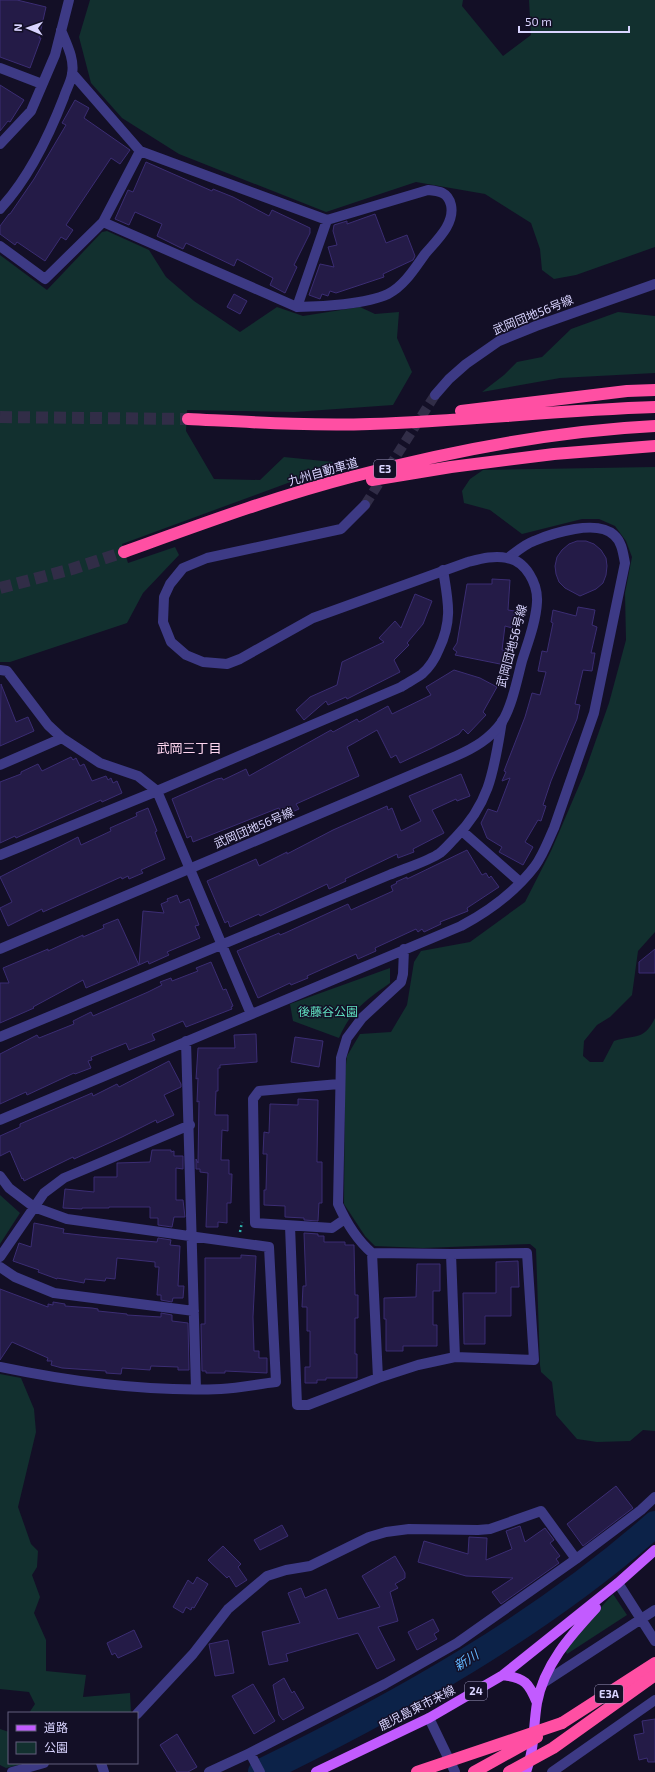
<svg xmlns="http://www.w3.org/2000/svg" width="655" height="1772" font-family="'Exo 2','Noto Sans JP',sans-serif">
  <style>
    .green { fill: #12302f }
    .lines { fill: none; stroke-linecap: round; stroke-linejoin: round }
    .river { stroke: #0c2248; stroke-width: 26 }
    .building { fill: #241b47; stroke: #3b2d73 }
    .tertiary-tunnel { stroke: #312d47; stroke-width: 10; stroke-dasharray: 10 5; stroke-linecap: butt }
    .motorway-tunnel { stroke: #312d47; stroke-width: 12; stroke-dasharray: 12 6; stroke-linecap: butt }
    .path { stroke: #2fb8b0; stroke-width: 2.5; stroke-dasharray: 2 3; stroke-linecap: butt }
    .minor { stroke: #3d3a85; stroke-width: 10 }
    .tertiary { stroke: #3d3a85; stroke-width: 10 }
    .primary { stroke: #c25bff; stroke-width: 10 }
    .motorway { stroke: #ff4fa3; stroke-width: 12 }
    .motorway-bridge { stroke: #ff4fa3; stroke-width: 12 }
    .labels { text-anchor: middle; stroke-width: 3; stroke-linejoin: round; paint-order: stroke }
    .shield { fill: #130f26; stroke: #9e99be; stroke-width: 1 }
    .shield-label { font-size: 11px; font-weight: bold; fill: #d9d4ff }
    .street-label { font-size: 12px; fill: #d9d4ff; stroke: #130f26 }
    .park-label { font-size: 12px; fill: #5fe0c0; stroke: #130f26 }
    .neighbourhood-label { font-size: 13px; fill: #ffd6f0; stroke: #130f26 }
    .water-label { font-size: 13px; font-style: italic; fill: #62b6ff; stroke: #130f26 }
  </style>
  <rect width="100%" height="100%" fill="#130f26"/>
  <path class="green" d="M90 0H463L462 6 503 56 531 35 529 0H655V247L576 275 554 279 542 270 540 249 531 223 485 194 416 182 326 212 179 154 122 118 91 83 79 37Z
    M107 231 149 250 166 277 194 301 240 332 277 307 303 316 360 307 375 314 399 312 397 338 412 372 393 405 294 412 187 410 186 431 214 479 260 480 284 457 333 462 323 470 122 544 128 563 175 547 179 555 143 593 127 623 10 662H0V255L47 290 102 232Z
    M618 312 655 316V373L560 378 482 392 504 375 517 362 542 357 571 329Z
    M655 467V932L638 951 632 995 610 1017 597 1025 584 1041 583 1056 590 1062H603L614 1041C636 1034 644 1041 655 1018V1431L643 1430 630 1441 597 1442 577 1439 556 1415 552 1382 541 1372 540 1365 536 1249 530 1244 423 1248 375 1246 365 1236 344 1204 345 1073 347 1056 360 1034 391 1032 407 1005 414 962 421 951 470 942 525 902 551 851 584 774 609 703 626 640 625 593 632 557 626 541 615 526 599 519H582L522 534 490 510 464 503 462 491 470 479 483 470Z
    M390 968V983C366 1000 351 1010 339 1038L293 1021 290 1004Z
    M0 1195 20 1213 0 1244Z
    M0 1374 21 1378 34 1409 36 1432 18 1507 31 1544 38 1551 37 1567 32 1575 40 1597 34 1613 46 1640V1671L86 1675 83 1697 130 1693 131 1713H29L35 1704 29 1692 0 1689Z
    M613 1594 627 1615 567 1654 564 1648Z
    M0 1729 9 1732V1763H26L6 1768 0 1765Z"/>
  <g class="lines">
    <path class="river" d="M261 1772C400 1704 538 1627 655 1524"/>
  </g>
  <path class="building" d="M0 0H17L46 7 39 38H41L30 68 0 57Z
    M0 85 24 100 10 122 8 121 0 131Z
    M75 100 89 108 84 118 130 150 120 164 111 158 66 225 73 230 66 240 61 237 45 261 17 242 15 245 0 234V226L9 214H10L34 179 66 125 62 123Z
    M146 162 212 191 213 189 233 197 269 216 272 210 310 228V233L294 265 297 267 285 293 270 285 273 278 237 259 234 266 186 243 183 249 157 236 162 224 135 212 129 225 115 219 128 190 133 192Z
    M375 214 386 243 407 235 415 256 413 260 383 274 384 277 336 293 330 291 328 296 322 294 320 299 309 295 320 264 334 267 328 247 337 245 333 231 334 225 347 221V224Z
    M234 294 247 301 240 314 227 307Z
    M577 541H586L594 544 601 550 606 558 607 566 606 575 603 583 596 589 580 596 565 588 559 582 556 574 555 566 557 557 562 550 569 544Z
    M492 579 510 580 508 610 515 611 512 628 505 626 502 650 507 651 505 665 455 655 457 652 453 649 457 643 467 584H492Z
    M415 594 432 601 423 624 407 643 409 645 394 660 400 672 347 699 346 697 328 705 326 701 304 720 296 710 310 697 337 685 342 662 384 642 379 638 395 621 401 628Z
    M578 607 595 610 592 625 597 627 591 653H595L592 671 583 670 575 704 580 705 577 719 551 781 543 805 546 806 541 821 538 820 525 842 533 847 523 865 499 852 502 847 487 838 481 823 488 809 497 812 510 778 502 781 506 772 504 771 525 717 532 693 540 695 546 672 538 671 542 651 547 652 553 623 551 622 553 610 576 616Z
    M454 670 480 678 497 687 483 712 486 715 468 734 463 729 459 734 432 748 400 763 396 755 391 758 377 730 347 747 359 776 296 804 299 809 283 816 279 808 276 809 193 842 191 836 187 838 172 799 217 779 222 778 223 780 246 769 249 776 331 730 333 732 357 719 359 722 388 706 392 714 431 695 426 687Z
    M1 684 16 722 28 717 34 731 0 746Z
    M71 757 73 760 76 758 80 766 84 764 92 781 106 776 108 780 111 778 113 783 117 781 122 793 102 802 101 800 16 838 15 836 0 843V782L21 774V772L38 764 42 771Z
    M461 774 470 796 457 801 456 799 432 810 444 833 413 849 414 852 398 858 397 854 345 879 346 881 329 889 327 884 260 916 259 914 230 927 228 921 225 923 207 881 256 859 259 866 287 852V854L333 830 387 806 388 810 392 808 401 831 421 821 409 796Z
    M148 808 157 831 155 832 165 859 141 870 143 873 129 879 128 876 122 879 121 877 43 912 42 909 8 926 0 908 12 902 0 877 78 837 81 845 111 831 110 828 137 816 136 813Z
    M467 850 482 875 486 873 489 878 491 876 499 887 467 908 468 911 440 922 441 924 424 932 422 929 418 932 416 929 375 948 376 951 358 959 356 954 307 976 308 978 291 985 290 983 258 998 237 951 279 933 280 935 285 933 348 904 351 910 393 891 391 886 397 883 396 882 407 877V879Z
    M177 895 180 903 189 899 199 925 195 926 200 938 167 952 169 955 149 964 148 961 139 965 143 911 164 913 161 904 168 901 167 899Z
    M118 919 139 965 86 988 83 980 33 1007 34 1008 0 1023V983H9L3 968 48 949V951L83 935V937L104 928 103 925Z
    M655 949V973H639V962Z
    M211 962 223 990 226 989 233 1006 231 1007 232 1009 186 1027 183 1021 152 1034 155 1040 129 1050 126 1043 91 1057 92 1060 88 1061 91 1068 75 1074 74 1073 27 1095 26 1092 0 1104V1054L37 1035 39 1038 74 1024 73 1021 91 1012 93 1016 148 992 162 985 160 982 171 978 172 981 198 971 196 968Z
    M256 1034 257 1062 220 1065V1068H218V1091H216L215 1115H228V1131L222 1130 221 1160H229V1174H232L231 1203H227V1223L218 1222V1227H206L208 1173 200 1172V1169H196V1159L198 1163 199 1101 197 1102 198 1078 196 1079 198 1048H235L234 1035Z
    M295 1037 323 1041 319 1067 291 1062Z
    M169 1061 181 1084V1087L164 1095 174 1115 157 1123 156 1120 122 1137 74 1159 73 1157 24 1181 23 1178 22 1179 10 1151 0 1156V1136L20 1127V1124L92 1093 93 1096 117 1084 119 1087Z
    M298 1099 318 1100 317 1157V1162H322V1203H319L318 1221 304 1220V1218L285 1217V1206L264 1205V1190H266L267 1154H263L264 1132 269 1133 270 1104 298 1105Z
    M152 1150H171V1152L174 1151V1156H183V1169L176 1168V1200H183L185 1217H174L172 1227 158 1225V1218H150V1207H109V1208H82V1209L63 1208 65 1189 94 1192V1177H117V1163L150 1162Z
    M34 1223 64 1229 63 1233 98 1237 157 1242 158 1238 171 1240 170 1245 180 1246 178 1286H184L183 1298H173L172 1302 161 1300V1295H157L159 1267H155V1262L117 1258 115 1279 106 1278 105 1281 85 1279 84 1283 57 1278V1279L38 1272 39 1270 13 1261 19 1243 31 1247Z
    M304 1233 318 1234V1236H324V1242H345V1245H354L355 1295H358V1318H355V1354H357V1378H326V1380H317V1383H305V1367H310V1331H307V1307H302L303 1286H306Z
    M241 1255 256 1256 253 1317 254 1351H259V1358H267V1373L225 1371V1373H206V1371H202L201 1324H205V1258H241Z
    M518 1261 519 1287H511V1316H485V1344H464L463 1293H496V1262Z
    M417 1264H440V1291H433V1325H437V1346H403V1351H386V1319H384V1298L416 1297Z
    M0 1289 48 1307V1304L53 1305V1302L65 1304V1306L92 1308 98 1309V1311L127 1314V1315L161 1317V1313L172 1315V1321L188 1323 189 1370H178V1367L151 1366 150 1370 122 1368 121 1374 106 1373V1371L62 1368 51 1365 52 1361H47L48 1358 12 1342 0 1360Z
    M616 1486 633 1508 583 1546 567 1524Z
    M282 1525 288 1536 260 1550 254 1540Z
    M520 1526 525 1542 545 1528 554 1540 550 1543 560 1556 556 1559 559 1563 501 1604 492 1592 513 1578 466 1576 418 1562 424 1541 468 1554 469 1537 487 1538 486 1560 512 1549 506 1531Z
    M223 1546 241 1564 238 1567 247 1580 236 1587 229 1576 227 1578 208 1560Z
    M395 1556 405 1573V1578L395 1584 398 1588 390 1592 398 1621 378 1627 395 1660 377 1669 358 1633 286 1654 288 1661 269 1665 262 1632 300 1623 288 1593 301 1588 305 1598 326 1589 338 1619 380 1607 362 1576Z
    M197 1577 208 1584 194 1608 192 1607 191 1610 186 1607 183 1613 173 1607 188 1580 193 1584Z
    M433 1619 439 1631 434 1634 437 1639 417 1650 408 1632Z
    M134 1630 142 1647 118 1658 115 1653 112 1655 107 1643Z
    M228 1640 234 1673 215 1676 209 1644Z
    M284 1678 292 1693 294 1691 304 1708 283 1720 279 1715 273 1685Z
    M253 1684 275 1721 254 1734 232 1696Z
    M655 1719V1762H648L647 1758 639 1760 634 1735 644 1733 642 1721Z
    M177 1734 197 1767 188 1772H177L160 1745Z"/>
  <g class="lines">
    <path class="tertiary-tunnel" d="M365 505 435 395"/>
    <path class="motorway-tunnel" d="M0 417 188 419
      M0 588 72 569 124 552"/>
    <path class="path" d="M240 1232 242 1222"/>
    <path class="minor" d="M0 68 42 84
      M72 73 140 151 327 220 428 190C439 191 448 192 451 205 455 224 437 240 425 254 415 268 404 286 388 294 367 304 321 307 297 307L103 222
      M0 144 31 111 55 55 69 0
      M0 209C29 178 49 136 64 97 66 90 71 82 72 74 75 59 66 43 61 30
      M0 246 45 279 103 222 140 151
      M297 307 327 220
      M0 670 7 671 48 725 62 738 100 763 138 776 157 791 251 1014
      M0 765 62 738
      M462 831 520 882
      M0 855 157 791 401 687C407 683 415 679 422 674 430 667 435 659 439 649 453 619 448 601 443 570
      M0 1037 389 875C403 869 429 861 440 853 445 849 450 843 455 838 491 802 494 768 502 721
      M186 1041 196 1389
      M339 1084 259 1091 253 1099 255 1223 332 1228 345 1219
      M0 1120 461 926C489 911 516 891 535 866 543 855 548 841 554 828L594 713 625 563C623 553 622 542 614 535 597 519 553 533 534 541 525 544 516 552 508 558
      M0 1176 9 1188 34 1207 67 1219 269 1247 276 1382C258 1384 240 1388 221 1389 148 1392 72 1382 0 1367
      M290 1226 297 1405H308L378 1378 418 1365 455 1357 534 1360 527 1253 451 1254 372 1253C357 1240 346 1222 338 1204L341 1058 347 1038 362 1018 401 982 403 974 404 949
      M372 1253 378 1378
      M451 1254 455 1357
      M0 1257 44 1193 64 1178 190 1125
      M0 1267 15 1277 54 1293 194 1311
      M618 1583 655 1641
      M543 1683 655 1610
      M137 1714 193 1654 228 1609 267 1576 286 1570 310 1566 369 1537 386 1532 409 1529 478 1530 490 1529 541 1511 576 1559
      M429 1718 455 1772
      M250 1753 260 1772
      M101 1763 104 1772
      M12 1772 44 1763
      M209 1772 250 1753 385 1684 457 1643 576 1559 641 1510 655 1497
      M552 1772 655 1700"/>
    <path class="tertiary" d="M435 395 449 379 466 364 499 341 536 326 655 284
      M0 949 456 756C474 748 490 739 502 722 512 706 517 680 522 661 528 642 536 622 537 602 538 584 526 561 507 558 494 555 480 559 468 562L313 618 240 659 227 664 203 662 186 655 171 642 163 622 164 597 170 584 183 568 207 558 341 529 365 505"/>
    <path class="primary" d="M503 1675C525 1678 529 1683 537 1703
      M316 1772 429 1718 503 1675 618 1583 655 1550
      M526 1772C535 1748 533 1727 537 1703 544 1665 570 1636 596 1608"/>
    <path class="motorway" d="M461 411 627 391 655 390
      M188 419C249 422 310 426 370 424 465 421 560 410 655 407
      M372 480 451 467 554 454 655 446
      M124 552C199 525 274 497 351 477 450 451 553 431 655 426
      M562 1723 655 1663"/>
    <path class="motorway-bridge" d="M417 1772 562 1723
      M474 1772 537 1737
      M509 1772 553 1748 655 1675"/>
  </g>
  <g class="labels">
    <g class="shield">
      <rect x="374" y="460" width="22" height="18" rx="3"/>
      <rect x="465" y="1682" width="22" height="18" rx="3"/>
      <rect x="595" y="1685" width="28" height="18" rx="3"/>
    </g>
    <g class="shield-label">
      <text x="385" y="473">E3</text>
      <text x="476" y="1695">24</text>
      <text x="609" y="1698">E3A</text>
    </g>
    <g class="street-label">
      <text transform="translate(533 315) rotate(-22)" y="4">武岡団地56号線</text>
      <text transform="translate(323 472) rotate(-16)" y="4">九州自動車道</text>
      <text transform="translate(512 646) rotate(-75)" y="4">武岡団地56号線</text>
      <text transform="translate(254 828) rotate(-23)" y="4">武岡団地56号線</text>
      <text transform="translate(417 1708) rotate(-27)" y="4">鹿児島東市来線</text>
    </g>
    <g class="park-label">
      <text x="328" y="1016">後藤谷公園</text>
    </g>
    <g class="neighbourhood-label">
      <text x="189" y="753">武岡三丁目</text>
    </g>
    <g class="water-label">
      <text transform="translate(466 1660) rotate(-33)" y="5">新川</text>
    </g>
  </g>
  <rect x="8" y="1712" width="130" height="52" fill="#130f26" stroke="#625e7d"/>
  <rect x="16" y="1725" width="20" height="6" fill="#c25bff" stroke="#625e7d"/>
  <text x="44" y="1732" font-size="12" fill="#d9d4ff">道路</text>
  <rect x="16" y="1742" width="20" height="12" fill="#12302f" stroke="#625e7d"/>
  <text x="44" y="1752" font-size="12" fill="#d9d4ff">公園</text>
  <g transform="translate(28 28) rotate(272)" stroke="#130f26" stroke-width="3" paint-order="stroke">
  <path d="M0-3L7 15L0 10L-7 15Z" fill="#d9d4ff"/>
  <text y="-6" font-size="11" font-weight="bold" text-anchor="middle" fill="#d9d4ff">N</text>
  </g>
  <path d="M519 26v6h110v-6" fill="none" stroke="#d9d4ff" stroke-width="2"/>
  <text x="525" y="26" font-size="12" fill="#d9d4ff" stroke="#130f26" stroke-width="3" paint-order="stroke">50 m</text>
</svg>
